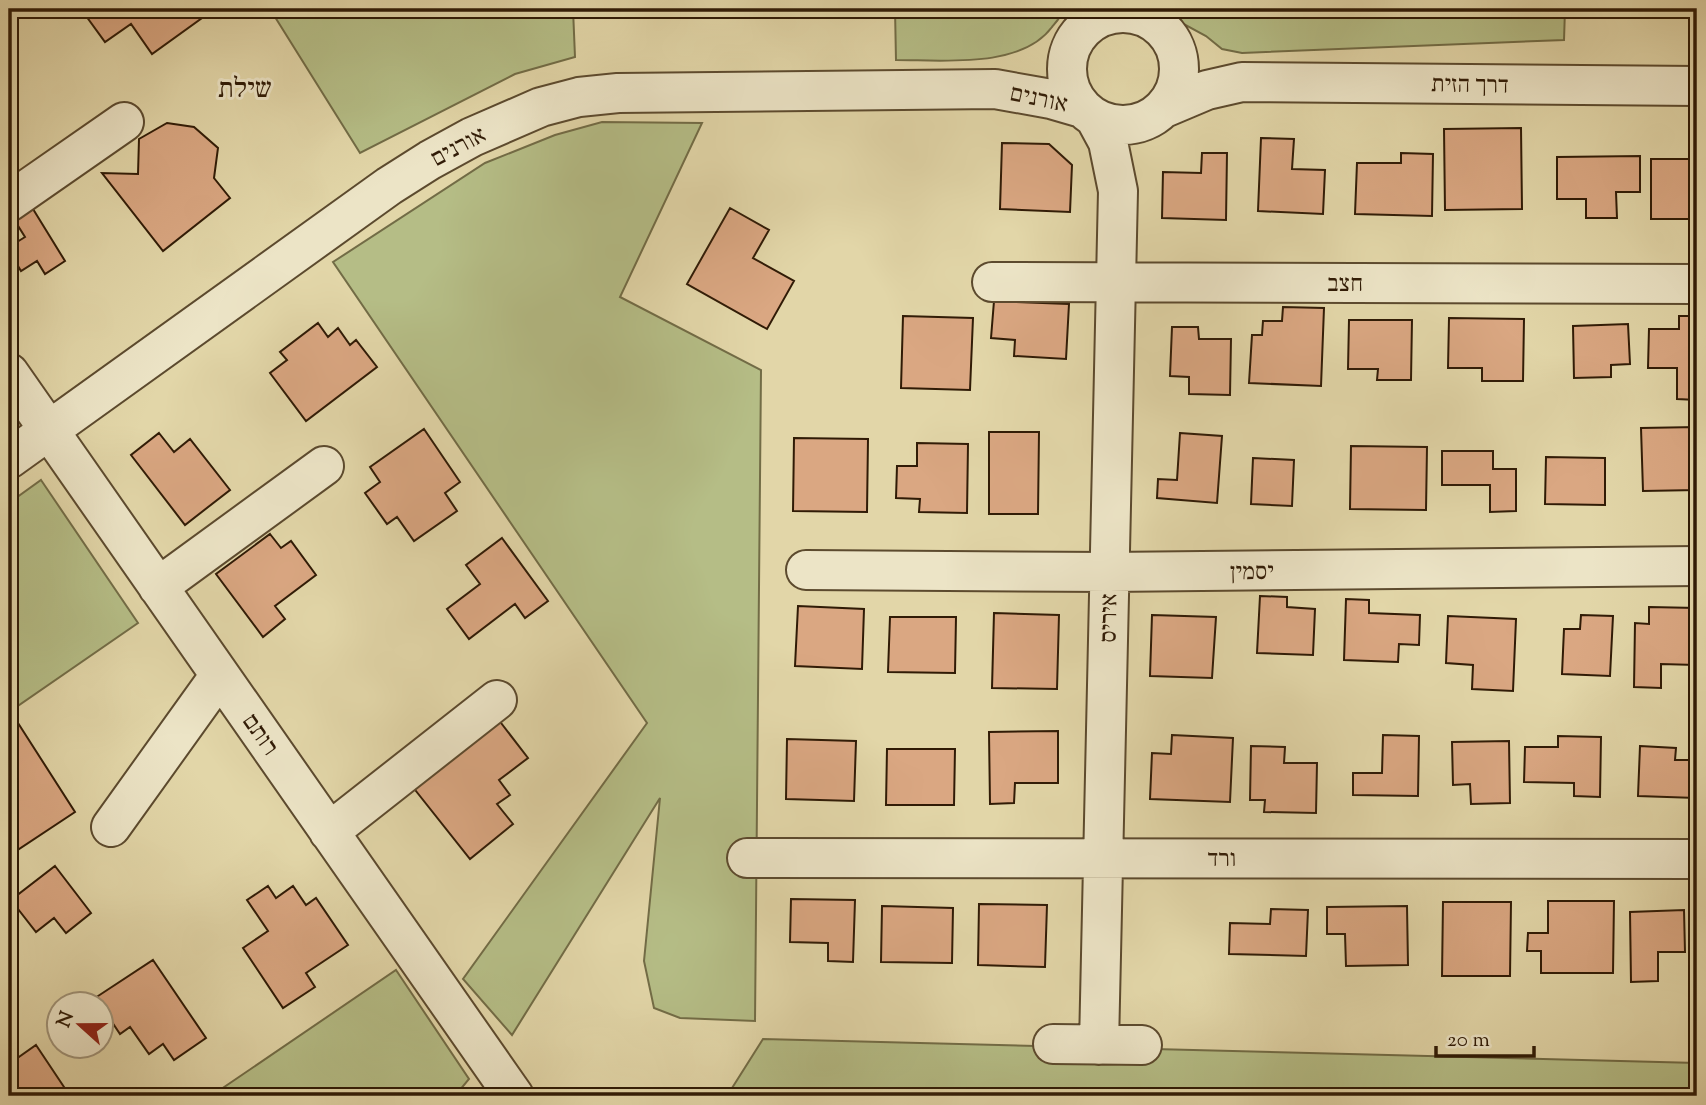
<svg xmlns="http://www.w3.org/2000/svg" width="1706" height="1105" font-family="'Sorts Mill Goudy','Frank Ruhl Libre',serif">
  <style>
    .green { fill: #b5bd86; stroke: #726c46; stroke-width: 2 }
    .building { fill: #daa782; stroke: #301b06; stroke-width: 2 }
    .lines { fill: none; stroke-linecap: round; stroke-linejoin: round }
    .minor-casing { stroke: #5c4a2e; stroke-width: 42 }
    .minor { stroke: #ece4c6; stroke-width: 38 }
    .labels { text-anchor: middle; stroke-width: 6; stroke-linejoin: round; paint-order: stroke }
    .street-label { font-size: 24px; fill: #301b06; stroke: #ece4c6 }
    .quarter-label { font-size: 28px; fill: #301b06; stroke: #ece4c6 }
  </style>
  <rect width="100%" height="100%" fill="#e2d6a8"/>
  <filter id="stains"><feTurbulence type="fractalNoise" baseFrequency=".00286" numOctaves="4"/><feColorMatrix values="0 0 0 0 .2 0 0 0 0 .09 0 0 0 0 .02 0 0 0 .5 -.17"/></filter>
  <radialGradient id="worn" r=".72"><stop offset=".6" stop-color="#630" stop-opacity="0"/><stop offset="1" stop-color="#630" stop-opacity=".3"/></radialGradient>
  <path class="green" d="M270 9H573L575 57 515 74 360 153Z
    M895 9H1063C1062 16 1057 21 1052 27 1021 69 943 60 896 60Z
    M1156 9H1565L1564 40 1242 53 1222 49 1206 36Z
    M602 122 702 123 620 297 761 370 755 1021 680 1018 654 1008 644 961 660 798 512 1035 463 979 647 723 333 262 485 163 555 135Z
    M41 480 138 623 9 712V503Z
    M396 970 469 1079 455 1096H211Z
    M763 1039 1697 1063V1096H727Z"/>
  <path class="building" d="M81 9H195L202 18 152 54 131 24 105 42Z
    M167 123 194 127 218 148 214 178 230 198 163 251 102 173 138 174 139 139Z
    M1521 128 1522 209 1445 210 1444 129Z
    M1261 138 1294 139 1292 169 1325 170 1323 214 1258 211Z
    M1002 143 1049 144 1072 165 1070 212 1000 209Z
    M1202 153H1227L1226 220 1162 218 1163 172 1201 173Z
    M1401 153 1433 154 1432 216 1355 214 1357 163H1401Z
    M1640 156V192H1616L1617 218H1586V199H1557V157Z
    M1651 159H1697V219H1651Z
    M730 208 769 230 753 258 794 281 767 329 687 284Z
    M33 209 65 261 45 274 37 261 21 271 9 251V247L25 237 15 221Z
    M994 301 1069 304 1066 359 1014 356 1015 340 991 338Z
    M1283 307 1324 308 1321 386 1249 383 1252 335H1262L1263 321H1282Z
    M903 316 973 318 970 390 901 388Z
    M1679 316H1697V400L1677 399V368H1648L1649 329H1679Z
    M1449 318 1524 319 1523 381H1482V368H1448Z
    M1349 320H1412L1411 380H1377L1378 369H1348Z
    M318 323 328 337 338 328 350 345 356 340 377 367 306 421 270 373 287 360 280 352Z
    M1628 324 1630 364 1611 365V377L1574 378 1573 326Z
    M1172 327H1198L1199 339H1231L1230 395 1189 394V377L1170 376Z
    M1697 427V490L1643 491 1641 428Z
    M424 429 460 482 445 493 457 511 414 541 397 517 387 524 365 493 380 482 370 467Z
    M989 432H1039L1038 514H989Z
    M159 433 174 452 190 439 230 490 185 525 131 455Z
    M1180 433 1222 436 1217 503 1157 498 1158 479 1177 480Z
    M794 438 868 439 867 512 793 511Z
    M917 443 968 444 967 513 919 512 920 499 896 498 897 466H917Z
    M1351 446 1427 447 1426 510 1350 509Z
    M1442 451H1493V469H1516V511L1490 512V485H1442Z
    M1546 457 1605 458V505L1545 504Z
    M1253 458 1294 460 1292 506 1251 504Z
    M270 534 281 548 291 541 316 575 275 606 285 619 263 637 216 574Z
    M502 538 548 601 525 618 515 604 469 639 447 609 480 584 466 565Z
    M1260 596 1287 597V607L1315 609 1313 655 1257 653Z
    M1346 599 1369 600V613L1420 615 1419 645 1399 644 1398 662 1344 660Z
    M798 606 864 609 862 669 795 666Z
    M1649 607 1697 608 1696 665 1661 664V688L1634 687 1635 623 1649 624Z
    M994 613 1059 615 1057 689 992 688Z
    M1152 615 1216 617 1212 678 1150 676Z
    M1581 615 1613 616 1610 676 1562 674 1564 629H1580Z
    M1448 616 1516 619 1513 691 1472 689 1473 665 1446 663Z
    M890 617H956L955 673 888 672Z
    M498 719 528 758 499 780 510 795 497 804 513 824 470 859 412 786Z
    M18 723 75 812 16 851 9 840V729Z
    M1058 731V783H1015L1014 803 990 804 989 732Z
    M1172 735 1233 738 1230 802 1150 799 1152 753 1171 754Z
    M1383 735 1419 736 1418 796 1353 795V773H1382Z
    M1558 736 1601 737 1600 797 1574 796V783L1524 782 1525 747H1558Z
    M787 739 856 741 854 801 786 799Z
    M1509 741 1510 803 1471 804 1470 784 1453 785 1452 742Z
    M1251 746 1285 747 1284 763H1317L1316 813 1264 812 1265 800H1250Z
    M1640 746 1676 748 1675 760H1697L1696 798 1638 796Z
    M887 749H955L954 805H886Z
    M55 866 91 913 66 933 54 918 36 932 11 900Z
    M268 886 276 898 293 886 306 905 316 898 348 945 306 973 315 987 283 1008 243 948 268 931 247 900Z
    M791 899 855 900 853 962 828 961V943L790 942Z
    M1548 901H1614L1613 973H1541V951H1527L1528 933H1548Z
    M1443 902H1511L1510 976H1442Z
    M979 904 1047 905 1045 967 978 965Z
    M882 906 953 908 952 963 881 962Z
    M1407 906 1408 965 1346 966 1345 934H1327V907Z
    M1271 909 1308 910 1306 956 1229 954 1230 923 1270 924Z
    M1684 910 1685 952H1658V981L1631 982 1630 912Z
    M153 960 206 1038 174 1060 163 1044 149 1054 130 1027 120 1034 102 1007V1004L95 998Z
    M36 1045 70 1096H11L17 1093 9 1081V1064Z"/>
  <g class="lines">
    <g class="minor-casing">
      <path id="minor" d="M1067 69a56 56 0 1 1 112 0a56 56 0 1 1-112 0Z
        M1162 109 1207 90 1242 82 1697 86
        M1095 118 1108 142 1118 191 1099 1045
        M9 202 124 122
        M992 282 1697 284
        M9 373 514 1096
        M9 459 389 186 430 160 472 137 541 107 579 97 618 93 995 89 1051 99 1082 108
        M806 570 1109 572 1697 566
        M158 587 324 466
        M111 827 220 675
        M329 832 497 700
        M747 858 1697 859
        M1053 1044 1142 1045"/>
    </g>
    <use href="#minor" class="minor"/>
  </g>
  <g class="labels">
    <g class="street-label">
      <text transform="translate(1470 84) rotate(1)" y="8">דרך הזית</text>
      <text transform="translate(1039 98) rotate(12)" y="8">אורנים</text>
      <text transform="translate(458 146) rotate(-28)" y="8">אורנים</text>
      <text x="1345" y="291">חצב</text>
      <text transform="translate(1252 571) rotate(-1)" y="8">יסמין</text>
      <text transform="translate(1108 618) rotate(-89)" y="8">איריס</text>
      <text transform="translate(261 734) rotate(55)" y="8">רותם</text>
      <text x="1222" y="866">ורד</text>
    </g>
    <g class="quarter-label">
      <text x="245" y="97">שילת</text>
    </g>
  </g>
  <rect width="1706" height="1105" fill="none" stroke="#e2d6a8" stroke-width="35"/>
  <rect x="10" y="10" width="1685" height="1084" fill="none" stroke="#301b06" stroke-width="3.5"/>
  <rect x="18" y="18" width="1671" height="1070" fill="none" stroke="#301b06" stroke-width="2"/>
  <g transform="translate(80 1025) rotate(291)"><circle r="33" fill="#ece4c6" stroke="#a19479" stroke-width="2"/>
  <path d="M0-5L12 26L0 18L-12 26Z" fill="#8f2418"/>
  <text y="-10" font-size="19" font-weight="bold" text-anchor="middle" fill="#301b06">N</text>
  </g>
  <path d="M1436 1046v10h98v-10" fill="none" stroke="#301b06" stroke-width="3.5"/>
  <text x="1447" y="1046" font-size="21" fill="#301b06" stroke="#ece4c6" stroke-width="5" paint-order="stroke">20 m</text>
  <rect width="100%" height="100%" filter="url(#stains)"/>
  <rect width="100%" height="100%" fill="url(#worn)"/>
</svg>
